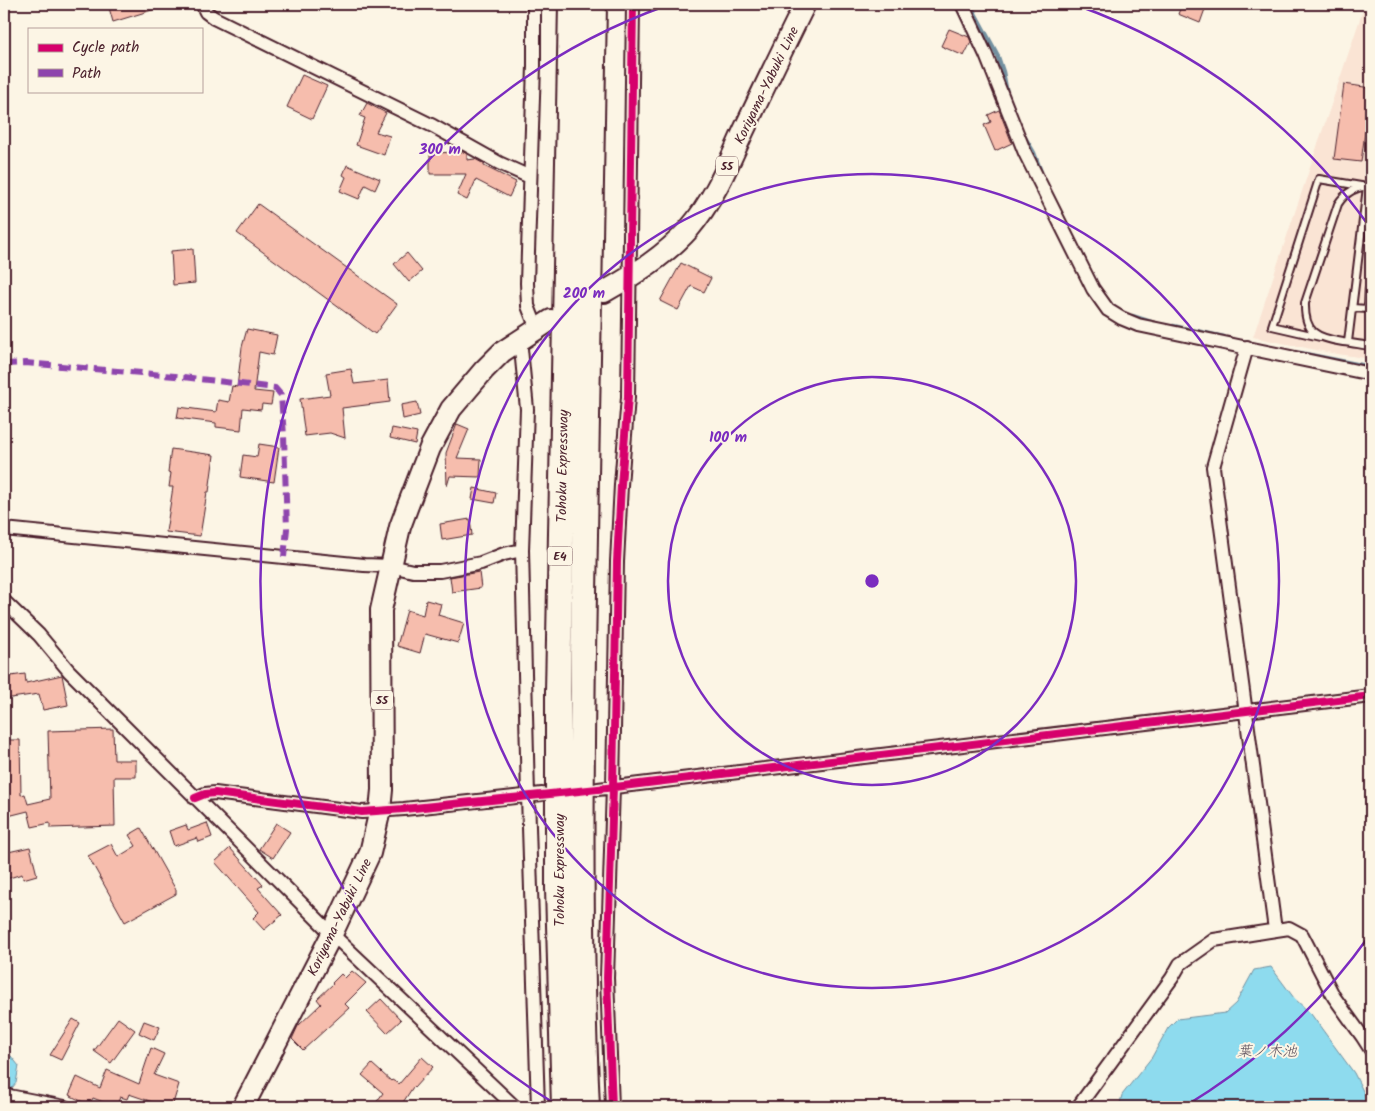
<svg xmlns="http://www.w3.org/2000/svg" width="1375" height="1111" font-family="Kalam,'Klee One',sans-serif">
  <style>
    .built { fill: #fae4d4 }
    .water { fill: #8edbee; stroke: #7390a0 }
    .lines { fill: none; stroke-linecap: round; stroke-linejoin: round }
    .stream { stroke: #7390a0; stroke-width: 4.5 }
    .building { fill: #f6bdad; stroke: #4a1f2b }
    .lane-casing { stroke: #4a1f2b; stroke-width: 10 }
    .street-casing { stroke: #4a1f2b; stroke-width: 16 }
    .primary-casing { stroke: #4a1f2b; stroke-width: 24 }
    .highway-casing { stroke: #4a1f2b; stroke-width: 28 }
    .lane { stroke: #fcf5e5; stroke-width: 6 }
    .street { stroke: #fcf5e5; stroke-width: 12 }
    .primary { stroke: #fcf5e5; stroke-width: 20 }
    .highway { stroke: #fcf5e5; stroke-width: 24 }
    .quiet { stroke: #8e44ad; stroke-width: 6; stroke-dasharray: 12 6; stroke-linecap: butt }
    .cycleway-casing { stroke: #fcf5e5; stroke-width: 11 }
    .cycleway { stroke: #d6006c; stroke-width: 8 }
    .ring { fill: none; stroke: #7b2cbf; stroke-width: 2.5 }
    .labels { text-anchor: middle; stroke-width: 4; stroke-linejoin: round; paint-order: stroke }
    .shield { fill: #fcf5e5; stroke: #7f5f63; stroke-width: 1 }
    .shield-label { font-size: 12px; font-weight: bold; fill: #4a1f2b }
    .street-label { font-size: 14px; fill: #4a1f2b; stroke: #fcf5e5 }
    .water-label { font-size: 15px; font-style: italic; fill: #5b4e5c; stroke: #fcf5e5 }
    .centre { fill: #7b2cbf; stroke: #fcf5e5; stroke-width: 2.5 }
    .ring-label { font-size: 15px; text-anchor: middle; font-weight: bold; fill: #7b2cbf; stroke: #fcf5e5; stroke-width: 4; stroke-linejoin: round; paint-order: stroke }
  </style>
  <rect width="100%" height="100%" fill="#fcf5e5"/>
  <filter id="ink" filterUnits="userSpaceOnUse"><feTurbulence type="fractalNoise" baseFrequency=".02" numOctaves="2"/><feDisplacementMap in="SourceGraphic" scale="10" xChannelSelector="R" yChannelSelector="G"/><feConvolveMatrix kernelMatrix="1 2 1 2 8 2 1 2 1" color-interpolation-filters="sRGB"/></filter>
  <g filter="url(#ink)">
    <path class="built" d="M1365 4H1371V359L1331 353 1253 337Z"/>
    <path class="water" d="M1271 967 1294 998 1311 1014 1354 1073 1371 1107H1119L1122 1095 1152 1057 1168 1028 1177 1019 1225 1013 1236 1003 1254 970Z
      M4 1054 11 1056 19 1066 16 1083 9 1092 4 1091Z"/>
    <g class="lines">
      <path class="stream" d="M970 4 997 54 1003 72 1007 94
        M1024 136 1034 153 1041 172
        M1132 316 1151 322
        M1173 326 1224 337
        M1300 353 1371 367"/>
    </g>
    <path class="building" d="M108 4H165V6L113 22Z
      M1182 4H1192L1205 9 1200 23 1178 14Z
      M949 29 969 37 971 42 964 56 941 46Z
      M302 75 327 86 312 119 287 107Z
      M1344 84 1371 88 1361 162 1334 159Z
      M367 103 386 113 376 132 390 136 384 155 356 145 365 118 360 116Z
      M999 110 1012 143 995 151 984 125 991 122 988 115Z
      M464 152 467 154V160L475 159 484 164V166L516 182 509 197 476 180 467 200 457 195 466 174H430V153Z
      M347 165 380 179 375 190 365 185 359 199 340 191 346 177 343 175Z
      M258 204 397 304 375 334 237 233Z
      M193 249 195 283 173 285 171 251Z
      M407 253 422 271 409 282 394 264Z
      M681 263 711 278 704 292 691 286 678 310 660 301Z
      M247 329 277 335 273 355 259 352 254 391 273 393 271 405 262 404 261 410 243 408 241 430 216 427V423L177 418 179 407 216 412 218 400 229 402 232 386 237 387 242 347Z
      M351 369 354 384 388 380 390 402 342 408 345 438 330 433 305 436 300 399 330 395 326 373Z
      M417 402 420 415 403 419 401 405Z
      M457 424 469 429 457 458 481 459 480 477 450 476 447 486 446 453Z
      M392 428 417 433 415 444 390 438Z
      M259 444 279 447 274 482 240 477 243 455 257 457Z
      M171 449 214 455 209 492H207L200 536 166 532 173 487H169L171 473 168 472Z
      M474 488 496 493 494 503 472 499Z
      M470 519 472 535 442 540 440 524Z
      M479 572 481 588 452 592 450 577Z
      M426 600 441 604 438 615 464 623 458 643 425 634 420 653 397 646 407 610 423 615Z
      M25 674 26 683 62 675 68 705 43 710 39 694 4 699V677Z
      M113 729 114 760H136V777H114L115 826 50 828V823L32 827 28 811 4 817V740H20L21 795 25 794 28 804 50 799 48 731Z
      M207 823 212 837 199 842 197 838 174 846 169 831 186 825 188 830Z
      M276 823 290 832 273 858 259 849Z
      M141 828 176 890V894L125 922 88 856 111 844 118 857 136 846 129 835Z
      M30 847 37 875 23 879 22 874 6 879 4 872V853Z
      M230 848 263 885 258 888 282 915 264 930 253 918 259 912 215 862Z
      M352 971 366 983 345 1004 349 1008 303 1050 292 1039 298 1026 321 1004 317 999 333 984 332 983 341 974 345 978Z
      M381 999 401 1020 387 1033 367 1012Z
      M118 1018 135 1030 111 1063 94 1051Z
      M73 1019 80 1023 61 1060 50 1055Z
      M144 1021 160 1027 154 1040 139 1033Z
      M151 1048 164 1054 154 1075 179 1084 172 1107H167L129 1094 127 1099 120 1097 116 1107 93 1098 89 1105 69 1095 77 1077 100 1088 107 1070 139 1084Z
      M422 1057 433 1067 414 1088 413 1087 400 1107H373L383 1093 362 1075 372 1064 391 1081 392 1080 399 1084Z"/>
    <g class="lines">
      <g class="lane-casing">
        <path id="lane" d="M1371 187C1357 185 1345 193 1338 204L1305 303C1304 333 1317 338 1343 342 1353 343 1362 345 1371 346
          M1352 308 1368 309 1369 290H1371
          M1320 337 1272 326 1319 179 1367 187 1348 342"/>
      </g>
      <g class="street-casing">
        <path id="street" d="M202 4 206 12 214 18 433 126 499 163 530 177
          M534 4V66L527 283 528 306 537 329
          M962 4 986 55 1025 153 1093 289 1108 310 1121 318 1138 325 1371 374
          M520 339 527 409 522 550 528 796 538 1107
          M1247 347 1213 467 1275 930
          M4 529 364 565 391 566 413 571H440L481 563 504 554 522 550
          M4 601 39 635 69 671 332 934 515 1107
          M598 789 1371 696
          M195 798 205 794 215 793 362 812 404 809 542 794
          M4 1095 65 1107
          M612 1107 607 978 613 787 617 562 621 485 628 397 633 4
          M1078 1107 1172 978 1180 964 1214 940 1289 928 1302 935 1334 997 1362 1036 1371 1050"/>
      </g>
      <g class="primary-casing">
        <path id="primary" d="M604 292C634 275 665 256 689 229 714 200 728 165 744 130 764 88 784 46 805 4
          M243 1107 332 934 370 853 380 810 382 790 381 610 400 527 407 508 430 448 451 409 484 370 502 352 551 320"/>
      </g>
      <g class="highway-casing">
        <path id="highway" d="M564 1107 558 888V692L571 4
          M587 1107C580 956 581 804 583 653 585 436 591 220 594 4"/>
      </g>
      <use href="#lane" class="lane"/>
      <use href="#street" class="street"/>
      <use href="#primary" class="primary"/>
      <use href="#highway" class="highway"/>
      <path class="quiet" d="M4 364 26 363 175 376 275 388 281 395 284 436 287 529 284 557"/>
      <g class="cycleway-casing">
        <path id="cycleway" d="M195 798 205 794 215 793 362 812 404 809 598 789 1371 696
          M612 1107 607 978 613 787 617 562 621 485 628 397 633 4"/>
      </g>
      <use href="#cycleway" class="cycleway"/>
    </g>
  </g>
  <g class="ring">
    <circle cx="872" cy="581" r="204"/>
    <circle cx="872" cy="581" r="407"/>
    <path d="M1369 936A611 611 0 0 1 1187 1105M557 1105A611 611 0 0 1 668 5M1076 5A611 611 0 0 1 1369 226"/>
  </g>
  <g class="labels">
    <g class="shield">
      <rect x="716" y="156.5" width="22" height="19" rx="4"/>
      <rect x="547.5" y="546.5" width="25" height="19" rx="4"/>
      <rect x="371" y="690.5" width="22" height="19" rx="4"/>
    </g>
    <g class="shield-label">
      <text x="727" y="170">55</text>
      <text x="560" y="560">E4</text>
      <text x="382" y="704">55</text>
    </g>
    <g class="street-label">
      <text transform="translate(766 85) rotate(-64)" y="5">Koriyama-Yabuki Line</text>
      <text transform="translate(562 466) rotate(-89)" y="5">Tohoku Expressway</text>
      <text transform="translate(559 870) rotate(-90)" y="5">Tohoku Expressway</text>
      <text transform="translate(339 917) rotate(-64)" y="5">Koriyama-Yabuki Line</text>
    </g>
    <g class="water-label">
      <text x="1267" y="1056">葉ノ木池</text>
    </g>
  </g>
  <circle cx="872" cy="581" r="8" class="centre"/>
  <g class="ring-label">
    <text x="440" y="154">300 m</text>
    <text x="584" y="298">200 m</text>
    <text x="728" y="442">100 m</text>
  </g>
  <rect width="1375" height="1111" fill="none" stroke="#fcf5e5" stroke-width="20"/>
  <rect x="10" y="10" width="1355" height="1091" fill="none" stroke="#4a1f2b" stroke-width="2" filter="url(#ink)"/>
  <rect x="28" y="28" width="175" height="65" fill="#fcf5e5" stroke="#b59f9b"/>
  <rect x="38" y="44" width="25" height="8" fill="#d6006c" stroke="#b59f9b"/>
  <text x="72" y="52" font-size="15" fill="#4a1f2b">Cycle path</text>
  <rect x="38" y="69" width="25" height="8" fill="#8e44ad" stroke="#b59f9b"/>
  <text x="72" y="78" font-size="15" fill="#4a1f2b">Path</text>
</svg>
